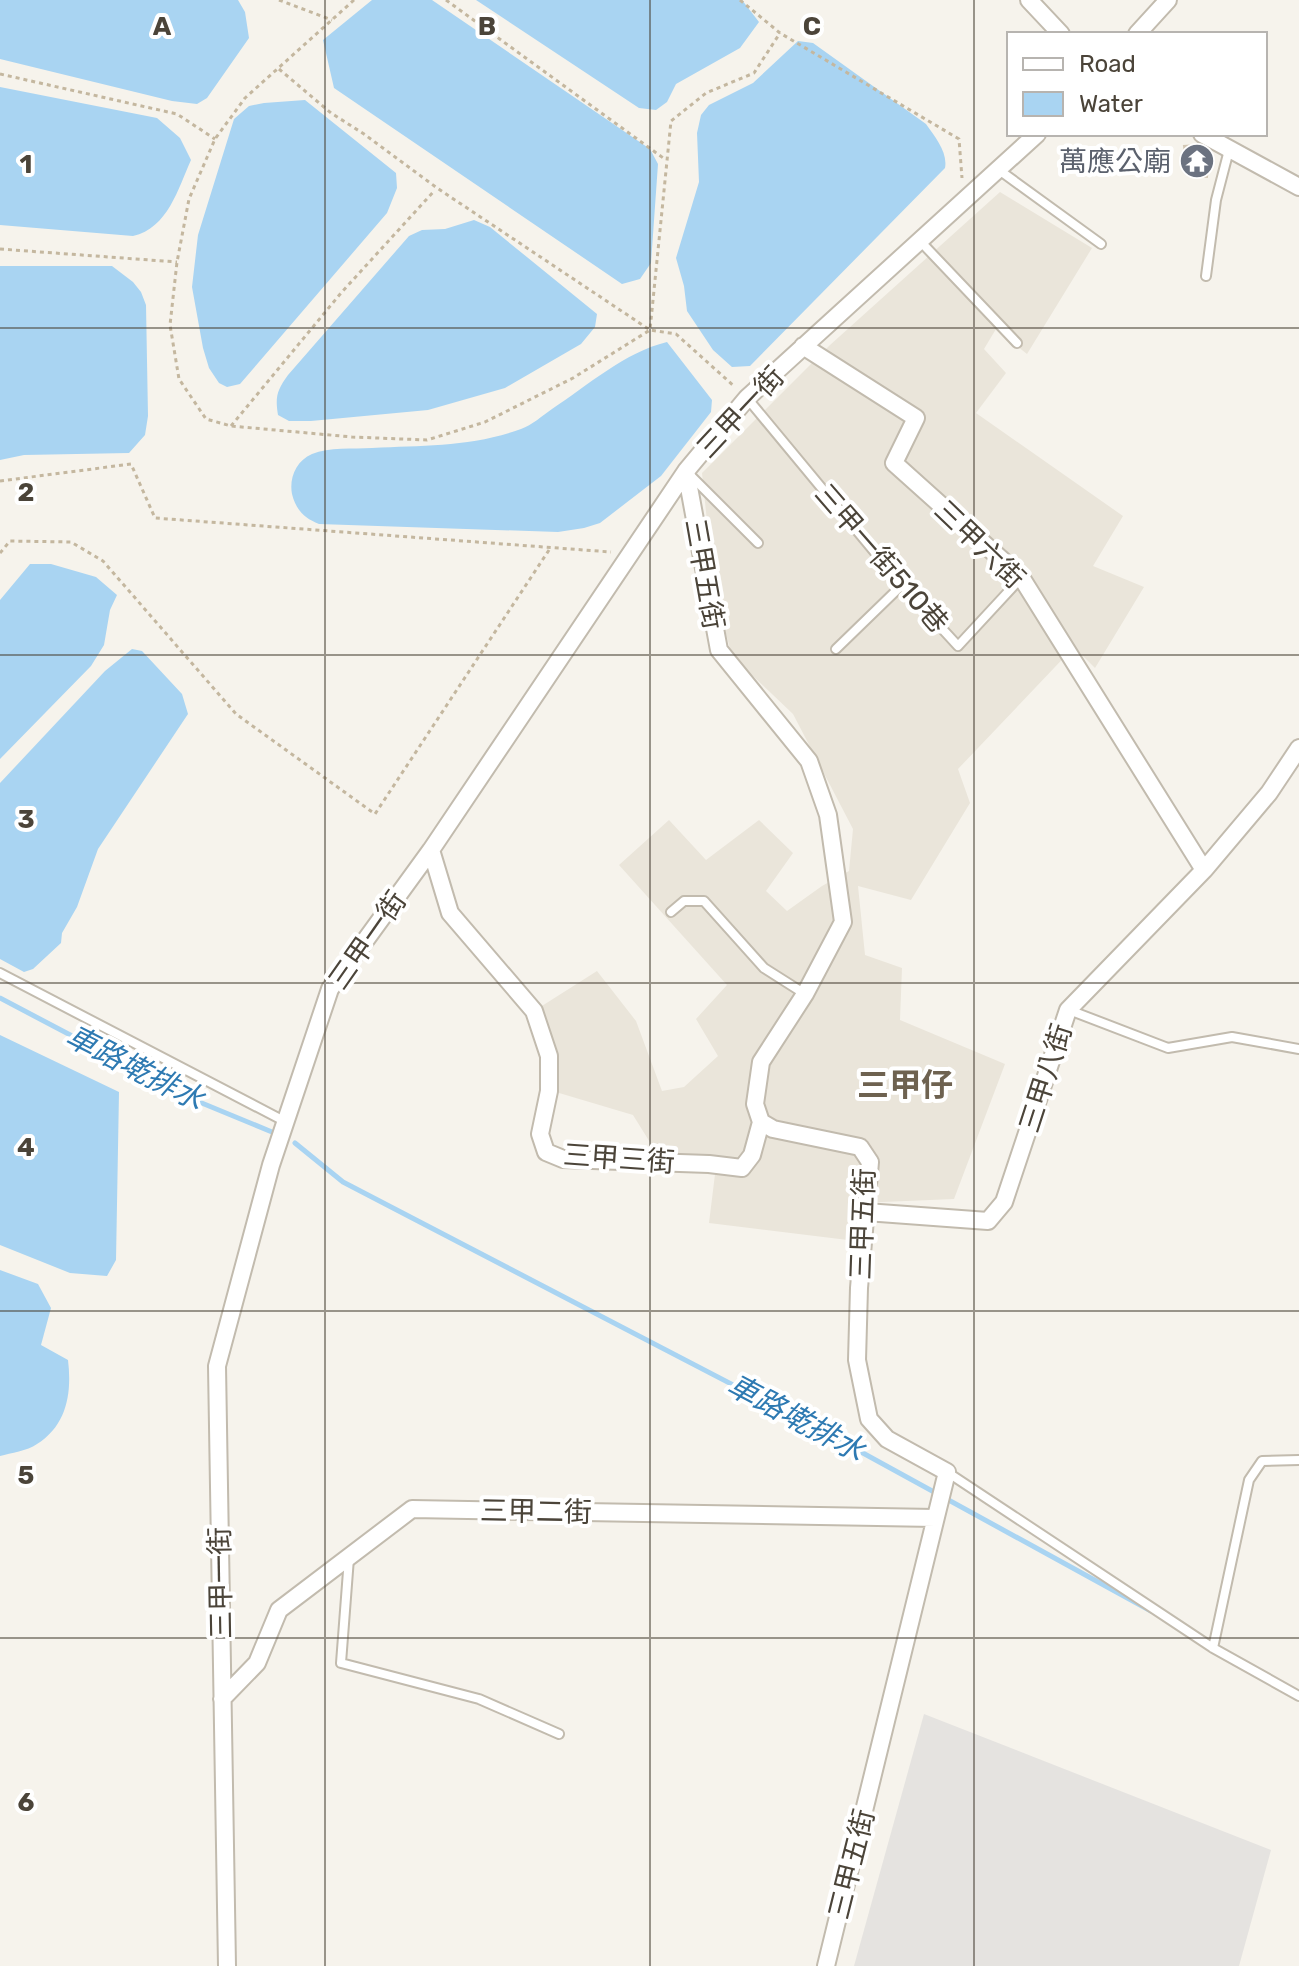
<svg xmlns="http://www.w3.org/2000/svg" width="1299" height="1966" font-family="Rubik,'Noto Sans TC',sans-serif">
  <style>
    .residential { fill: #eae5da }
    .parking { fill: #e5e3e0 }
    .water { fill: #a9d4f2 }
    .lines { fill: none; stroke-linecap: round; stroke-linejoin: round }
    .stream { stroke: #a9d4f2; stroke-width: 5 }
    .building { fill: #d8cfc1; stroke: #d3c7b4; stroke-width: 2 }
    .lane-casing { stroke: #c2bbae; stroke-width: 12 }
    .street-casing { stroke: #c2bbae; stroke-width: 20 }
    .path { stroke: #c4b79f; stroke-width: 3; stroke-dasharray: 4 4; stroke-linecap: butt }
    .lane { stroke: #fff; stroke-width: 8 }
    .street { stroke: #fff; stroke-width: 16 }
    .grid { fill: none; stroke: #4b4439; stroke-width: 2; stroke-opacity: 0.55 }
    .labels { text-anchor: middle; stroke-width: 8; stroke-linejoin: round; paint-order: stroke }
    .worship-label { font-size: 28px; fill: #5b616d; stroke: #fff; text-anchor: end }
    .street-label { font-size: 28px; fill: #4b4439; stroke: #fff }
    .water-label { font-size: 30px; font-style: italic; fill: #2e7ab2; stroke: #fff }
    .quarter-label { font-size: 32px; font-weight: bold; fill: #6e6250; stroke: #fff }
    .grid-label { font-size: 26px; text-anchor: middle; font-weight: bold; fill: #4b4439; stroke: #fff; stroke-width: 8; stroke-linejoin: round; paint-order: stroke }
  </style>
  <rect width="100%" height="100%" fill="#f6f3ec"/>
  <path class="residential" d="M1000 192 1092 248 1027 354 996 329 984 349 1006 373 976 413 1123 516 1093 566 1144 587 1095 668 1074 647 958 769 970 803 911 900 858 886 865 955 902 968 900 1020 1005 1064 954 1199 858 1203 856 1241 709 1223 717 1158 656 1152 633 1115 549 1090 534 1011 597 971 636 1021 662 1091 684 1087 718 1056 696 1019 727 985 619 865 669 820 706 860 759 820 793 853 766 891 787 911 822 886 849 871 853 829 793 714 732 656 714 589 702 473 830 345Z"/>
  <path class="parking" d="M924 1714 1271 1850 1239 1966H854Z"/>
  <path class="water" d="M0 0H238L245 12 249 38 207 98 197 104 172 101 0 59Z
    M372 0H432L650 149 658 164 651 263 640 279 622 284 334 88 323 40Z
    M476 0H742L759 22 740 48 676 84 667 102 656 110 639 108Z
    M798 41 813 43 926 124C935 137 948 152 945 168L750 366 732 367 713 350 687 311 684 286 676 258 699 182 697 133 701 115 709 105 753 83Z
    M0 87 157 118 180 138 191 160C178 189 168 228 133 236L0 225Z
    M305 100 396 173 397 188 387 213 240 384 227 387 219 383 209 368 203 348 192 287 198 235 234 119 249 106 264 103Z
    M474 220 490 227 597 314 595 327 581 344 505 388 428 410 311 421H289L278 415C275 397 277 390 288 375L409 236 422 230 445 229Z
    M0 266H112L133 282 141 292 146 305 148 416 145 435 129 453 24 455 0 460Z
    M667 342 712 400 711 412 661 476 600 523 584 528 558 532 319 524C304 518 296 510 292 494 289 478 296 461 312 454 329 447 353 449 372 448 425 445 471 447 521 429 532 425 542 416 552 409 587 386 625 352 667 342Z
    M30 564H51L96 577 117 595 110 610 104 645 91 666 0 759V600Z
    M132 649 142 651 182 694 188 714 98 849 77 907 62 933 61 943 33 969 24 972 0 959V783L105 671Z
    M0 1035 119 1092 116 1260 107 1276 70 1273 0 1245Z
    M0 1270 38 1284 51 1308 41 1345 68 1360C72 1393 67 1425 37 1444 27 1451 11 1453 0 1456Z"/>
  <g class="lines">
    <path class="stream" d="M0 998 192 1099 272 1132
      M295 1143 343 1182 841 1441 1151 1611"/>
  </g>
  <path class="building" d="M1199 145 1210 151 1207 177 1188 175 1184 146Z"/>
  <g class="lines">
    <g class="lane-casing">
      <path id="lane" d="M999 170 1101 244
        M920 241 1017 343
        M1206 276 1216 200 1229 150
        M747 398 902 585 958 646 1021 578
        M689 474 758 543
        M836 649 902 585
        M671 912 684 901H704L764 968 805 994
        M0 973 286 1122
        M1069 1010 1168 1048 1232 1037 1299 1049
        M947 1472 1213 1648 1299 1696
        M349 1558 341 1663 479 1699 559 1734
        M1213 1648 1249 1480 1262 1461 1299 1460"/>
    </g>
    <g class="street-casing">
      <path id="street" d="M1029 0 1061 34
        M1137 34 1168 0
        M1202 134 1299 187
        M803 346 916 418 894 463 1021 577 1204 870
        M686 471 719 650 809 761 828 815 843 922 805 994 761 1062 755 1104 761 1122 773 1129 860 1147 870 1162 859 1288 857 1360 869 1419 887 1439 947 1472 826 1966
        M431 850 450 913 534 1011 549 1056V1091L540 1134 546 1152 563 1159 709 1164 742 1168 752 1155 761 1122
        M866 1212 988 1221 1004 1202 1068 1010 1204 870 1269 793 1299 748
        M222 1699 257 1663 279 1610 412 1509 935 1518
        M227 1966 217 1366 271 1165 330 989 431 850 686 471 747 398 1037 134"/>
    </g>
    <path class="path" d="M279 0 332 20
      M354 0 245 98 215 139 189 199 177 262 170 325 179 379 206 419 231 426 352 437 427 440 485 422 573 378 650 330 671 121 706 93 754 73 780 33
      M446 0 666 160
      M740 0 780 33 959 139 962 178
      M279 69 331 113 364 134 437 188 650 330 676 334 735 387
      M0 74 177 114 215 139
      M0 249 177 262
      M231 426 341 293 435 190
      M0 481 131 464 155 518 611 552
      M0 553 10 541 71 542 103 561 236 714 375 814 551 547"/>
    <use href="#lane" class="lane"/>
    <use href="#street" class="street"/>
  </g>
  <path class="grid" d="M325 0V1966M650 0V1966M974 0V1966M0 328H1299M0 655H1299M0 983H1299M0 1311H1299M0 1638H1299"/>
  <defs>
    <g id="temple-disc" transform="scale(1.8)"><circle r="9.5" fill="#6b7280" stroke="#fff"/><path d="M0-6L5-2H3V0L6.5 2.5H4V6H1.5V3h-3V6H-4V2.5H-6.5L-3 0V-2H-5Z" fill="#fff"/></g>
  </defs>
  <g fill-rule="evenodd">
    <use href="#temple-disc" x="1197" y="161"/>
  </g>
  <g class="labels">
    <g class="worship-label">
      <text x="1171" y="171">萬應公廟</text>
    </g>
    <g class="street-label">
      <text transform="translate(740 412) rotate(-47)" y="10">三甲一街</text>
      <text transform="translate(980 544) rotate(44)" y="10">三甲六街</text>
      <text transform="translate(882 558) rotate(49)" y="10">三甲一街510巷</text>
      <text transform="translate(705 574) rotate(80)" y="10">三甲五街</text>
      <text transform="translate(367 940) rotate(-55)" y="10">三甲一街</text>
      <text transform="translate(1045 1078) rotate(-72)" y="10">三甲八街</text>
      <text transform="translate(619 1158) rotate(4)" y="10">三甲三街</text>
      <text transform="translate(862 1224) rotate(-88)" y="10">三甲五街</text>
      <text transform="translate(536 1511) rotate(1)" y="10">三甲二街</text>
      <text transform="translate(220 1583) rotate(-91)" y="10">三甲一街</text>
      <text transform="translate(851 1864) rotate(-76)" y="10">三甲五街</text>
    </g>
    <g class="water-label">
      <text transform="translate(135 1068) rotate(27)" y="10">車路墘排水</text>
      <text transform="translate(796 1418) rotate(28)" y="10">車路墘排水</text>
    </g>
    <g class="quarter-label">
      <text x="905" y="1096">三甲仔</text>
    </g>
  </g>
  <g class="grid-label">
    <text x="162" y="35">A</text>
    <text x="487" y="35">B</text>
    <text x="812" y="35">C</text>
    <text x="26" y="173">1</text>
    <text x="26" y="501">2</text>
    <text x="26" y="828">3</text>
    <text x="26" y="1156">4</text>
    <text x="26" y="1484">5</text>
    <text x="26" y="1811">6</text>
  </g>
  <rect x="1007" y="32" width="260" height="104" fill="#ffffff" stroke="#b7b4b0" stroke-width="2"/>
  <rect x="1023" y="58" width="40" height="12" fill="#ffffff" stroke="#b7b4b0" stroke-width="2"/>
  <text x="1079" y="72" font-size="24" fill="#4b4439">Road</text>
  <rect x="1023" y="92" width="40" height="24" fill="#a9d4f2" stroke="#b7b4b0" stroke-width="2"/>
  <text x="1079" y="112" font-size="24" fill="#4b4439">Water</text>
</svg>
